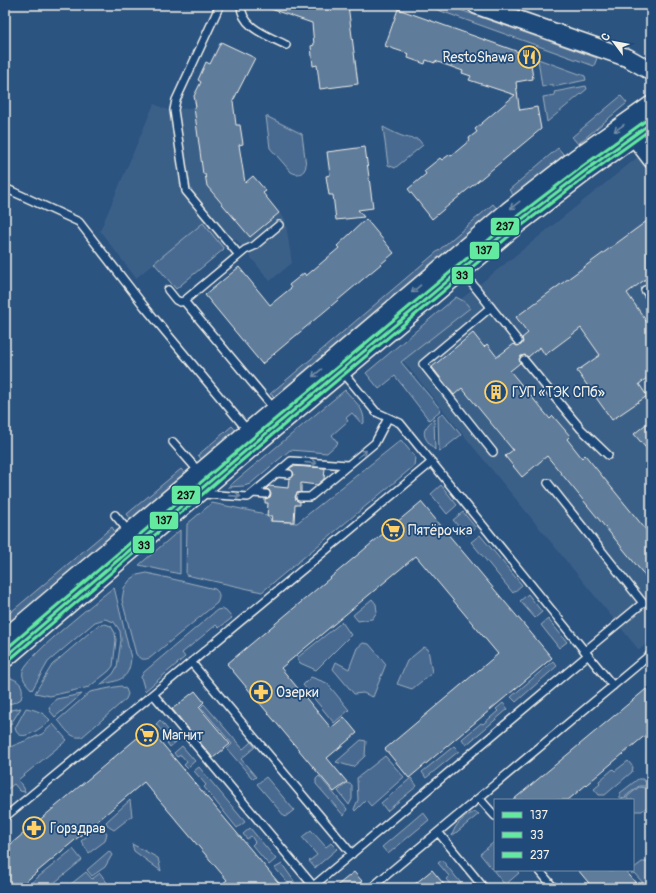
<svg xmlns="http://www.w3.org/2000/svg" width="656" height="893" font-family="Pangolin,sans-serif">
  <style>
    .built { fill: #3b6088 }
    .green { fill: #496b90; stroke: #9eaebc }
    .building { fill: #5e7b9a; stroke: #f4f1e8 }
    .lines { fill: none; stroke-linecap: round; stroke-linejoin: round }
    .service-casing { stroke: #f4f1e8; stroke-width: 10 }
    .minor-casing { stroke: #f4f1e8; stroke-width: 17 }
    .tertiary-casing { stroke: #f4f1e8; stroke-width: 20 }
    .secondary-casing { stroke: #f4f1e8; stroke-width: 23 }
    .service { stroke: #1f4a7a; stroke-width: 7 }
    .minor { stroke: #1f4a7a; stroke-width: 14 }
    .tertiary { stroke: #1f4a7a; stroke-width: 17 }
    .secondary { stroke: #1f4a7a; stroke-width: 20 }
    .bus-1-casing { stroke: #1f4a7a; stroke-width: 6 }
    .bus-2-casing { stroke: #1f4a7a; stroke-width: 6 }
    .bus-3-casing { stroke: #1f4a7a; stroke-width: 6 }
    .bus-1 { stroke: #64e9a0; stroke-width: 3 }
    .bus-2 { stroke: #64e9a0; stroke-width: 3 }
    .bus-3 { stroke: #64e9a0; stroke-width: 3 }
    .oneway { stroke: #748da6 }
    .labels { text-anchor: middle; stroke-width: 3.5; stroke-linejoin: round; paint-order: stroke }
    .poi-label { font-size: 14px; fill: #f4f1e8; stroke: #1f4a7a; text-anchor: start }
    .line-badge { stroke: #1f4a7a; stroke-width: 1.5 }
    .pale-badge-label { font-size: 11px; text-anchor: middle; font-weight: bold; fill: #111 }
  </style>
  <rect width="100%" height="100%" fill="#2c5481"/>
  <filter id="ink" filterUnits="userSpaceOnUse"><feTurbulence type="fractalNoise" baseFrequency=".025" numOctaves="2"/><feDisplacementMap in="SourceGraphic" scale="8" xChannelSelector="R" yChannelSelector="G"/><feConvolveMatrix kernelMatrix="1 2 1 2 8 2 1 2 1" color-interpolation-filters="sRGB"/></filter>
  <g filter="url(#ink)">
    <path class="built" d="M154 104 170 111 194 107 203 174H205L207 186 250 237 279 213 285 219 292 263 270 281 236 239 224 249 203 223 136 278 100 231Z
      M638 157 651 175V640L639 650 396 352 481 283Z"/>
    <path class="green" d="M424 5H446L597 58 594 66Z
      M538 59 585 76 586 80 553 87V84L542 87Z
      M586 86 587 89 547 122 543 97 555 95 554 92Z
      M621 96 627 103 578 144 572 137Z
      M266 116 302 134 306 166C304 174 298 176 291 172L270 148Z
      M383 127C395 133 405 139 418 139L423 145 395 168 388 165Z
      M558 148 564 155 515 197 509 190Z
      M493 204 499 211 278 399 270 394Z
      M203 223 224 249 176 289 154 263Z
      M456 297 465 302 470 308 401 362 441 410 429 420 395 376 379 389 366 373Z
      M345 390C354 401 365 408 364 423L362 424 352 413 346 418 348 421 332 435 338 443 327 453 290 450 250 484 244 486 228 487Z
      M443 413 461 435 442 450 439 451 438 417Z
      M434 419 435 450C423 437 419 432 434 419Z
      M232 426 238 433 204 462 198 455Z
      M401 440 415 457 414 466 262 592 186 575 187 524 212 503 261 513 271 519 270 521 297 523Z
      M181 469 187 476 133 522 127 514Z
      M441 485 457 505 447 514 431 494Z
      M463 512 476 528 466 535 453 520Z
      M112 527 117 535 5 630V617Z
      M180 530V574L139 565Z
      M480 535 522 585 513 593 471 542Z
      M147 573 215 589C220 593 220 597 217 603L150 658C144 660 140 660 136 654L122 600 124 588 130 580 137 575Z
      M114 587 131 658C129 681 119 680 100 685L113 674 117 667 121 640 120 631 114 622 105 619 95 622 48 662 32 690C27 684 21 679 23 671 26 657 98 600 114 587Z
      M528 594 542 612 535 618 520 601Z
      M372 599 376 604 377 612 372 619 358 621 353 615Z
      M222 609 226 611 232 618 219 628 216 625 182 653 185 657 145 691 141 677 144 672 217 610Z
      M548 619 567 642 559 648 541 625Z
      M342 622 351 635 316 670 300 663 297 658Z
      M105 624 111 626 115 633 116 640 113 666 109 671 89 687 50 696 35 693 52 665 97 626Z
      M363 643 369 644 386 664 373 697 363 693 354 694 333 669 336 662 349 669 357 648Z
      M424 647 428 649 432 673 412 689 397 684 407 661Z
      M553 661 557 666 516 702 511 697Z
      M311 677 327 683 349 710 334 723 303 685Z
      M11 678C22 682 24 688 21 699L16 702 5 705V685Z
      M121 686 126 689 128 694 126 699 82 737C70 739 65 728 58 720L90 692 115 687Z
      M82 694 55 717 50 711 49 707 56 699Z
      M503 703 508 709 466 745 462 739 481 723 483 724 498 711 496 709Z
      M204 704 243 749 251 742 255 747 241 759 256 777 253 779 227 749 232 744 201 707Z
      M21 708 5 733V711Z
      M26 708C36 710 43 712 50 720 43 727 19 746 15 728Z
      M160 720 177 741 170 747 167 743 170 741 156 724Z
      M53 724 67 740 18 780 24 788 25 792 20 791 14 784 5 791V750L10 747 42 734Z
      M361 740 366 741 365 756 353 767 336 762Z
      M182 746 195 761 187 768 184 765 187 762 181 755 177 757 174 753Z
      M454 746 459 751 426 778 422 772Z
      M385 756 404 777 371 806 366 800 355 811 354 809 358 800 357 778Z
      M628 761 633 767 632 772 605 795H599L594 789 600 784 599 781 613 769 615 771Z
      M199 767 245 822 237 828 204 787 206 785 194 771Z
      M319 776 347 809 344 816 316 784V779Z
      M266 777 294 810 285 817 257 784Z
      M411 778 417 786 387 811 381 803Z
      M638 779H643L647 784 645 786H639L626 796 625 799 620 798V793Z
      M347 783 352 785V799L349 805 338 791Z
      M639 787 647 788 651 792V804L642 811H633V800H627V797Z
      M130 800 132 816 114 830 109 827 106 822Z
      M423 812 429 820 388 854 382 847Z
      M475 812 479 814 452 836C454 825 465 815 475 812Z
      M100 825 107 833 105 841 89 853 81 841Z
      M250 828 276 859 269 865 252 845 255 842 251 836 247 839 243 834Z
      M311 830 326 847 331 843 337 849 315 868 309 861 317 855 302 837Z
      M494 842 495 844V870H516L519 873 505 885 480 854Z
      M132 844 158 858 161 871 134 851Z
      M73 849 82 860 48 888H28L27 886Z
      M109 851 112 855 105 867 92 876 87 870Z
      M442 860 465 888H453L446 879 449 876 438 863Z
      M642 862H649L651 865V878L644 884 634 873 632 874 630 871Z
      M282 864 294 881 293 888H282L286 881 275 868Z
      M86 872 92 879 100 873 111 888H66Z"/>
    <path class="building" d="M265 5H348L358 84 320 89 317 65 313 66 311 46 314 45 312 23 265 7Z
      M398 9 530 56 533 79 516 82 519 107 520 110 537 107 541 129 432 219 408 189 426 174 424 171 440 158 442 160 449 155 451 156 470 140 469 138 477 132 475 129 515 95 469 80 471 76 462 73 463 71 435 61V63L426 60 425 64 408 58 409 54 385 46Z
      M221 42 255 58 233 101 236 125H240L243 144 239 145 245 183 253 176 266 191 263 193 279 213 250 237 207 186 205 174H203L194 107H196L194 96 201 82 198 80 206 62 210 64Z
      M365 147 373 208 358 210 364 217 336 220 333 195H329L326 176 330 175 327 152Z
      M651 218V275L627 293 651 328V375L639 384 647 396 612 420 577 371 600 355 581 328 545 355 540 347 528 357 525 355 521 356 519 359 520 363 510 371 550 419 553 416 570 436 567 439 582 458 585 455 651 536V583L547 456 522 477 505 456 513 450 462 388 454 395 432 367 473 333 484 347 487 344 497 357 514 344 517 346 521 345 523 342 522 338 528 333 516 317Z
      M366 219 394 253 262 364 205 295 239 267 270 305 291 288 289 285 304 273 306 276 339 248 337 246Z
      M651 420V454L634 434Z
      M293 466 325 468 324 479 317 485 301 483V492L297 493 295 497 296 500 300 502V505H295L294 522 271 521 272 516H267L268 503H265V499L270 497 271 494 269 490 266 489 269 486 288 488 289 479 291 478 294 475 293 472 289 469Z
      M421 502 552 658 409 778 385 749 498 654 416 556 281 668 331 728 344 717 357 733 327 758 347 782 334 792 227 664Z
      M651 685V731L642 738 568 800H513Z
      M195 691 204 702 199 707 230 744 213 758 172 709Z
      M149 728 283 888H217L227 880 144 782 18 888H5V849Z
      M432 870 447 888H410Z
      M578 870H625L640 888H593Z
      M354 872 362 881 354 888H334Z"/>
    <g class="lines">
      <g class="service-casing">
        <path id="service" d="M220 5 176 100 174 110 186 191 239 255
          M241 5C241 28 269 36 286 45
          M5 188 79 222 144 306 249 432
          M462 271 518 341
          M168 290 176 300 180 302 184 301 245 250 254 246 279 225
          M645 290 651 298
          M184 301 275 410
          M491 307 423 364 493 452
          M524 360 581 429 608 455
          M342 371 376 412 400 423 613 686
          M173 442 200 473
          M277 473 291 461 348 465
          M548 483 643 603 585 651
          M253 493 266 494
          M202 494 248 497 277 473 289 474
          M300 497H310L375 443 388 418
          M115 515 129 532
          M191 662 352 854
          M153 694 315 888
          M479 798 495 816
          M5 817 432 462
          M438 832 484 888
          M539 870 554 888
          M311 888 588 655
          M371 888 651 654"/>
      </g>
      <g class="minor-casing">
        <path id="minor" d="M632 136 651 161"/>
      </g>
      <g class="tertiary-casing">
        <path id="tertiary" d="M476 5 628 58 651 71
          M5 638 508 211 576 158 651 105"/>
      </g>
      <g class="secondary-casing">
        <path id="secondary" d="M5 657 257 441 518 222 586 170 651 123"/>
      </g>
      <use href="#service" class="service"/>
      <use href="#minor" class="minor"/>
      <use href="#tertiary" class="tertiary"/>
      <use href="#secondary" class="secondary"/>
      <g class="bus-1-casing">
        <path id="bus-1" d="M5 657 257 441 518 222 586 170 651 123"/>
      </g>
      <g class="bus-2-casing">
        <path id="bus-2" d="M8 661 260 445 521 226 589 174 651 129"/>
      </g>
      <g class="bus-3-casing">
        <path id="bus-3" d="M5 650 254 437 515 218 583 166 648 119"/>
      </g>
      <use href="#bus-1" class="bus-1"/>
      <use href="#bus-2" class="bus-2"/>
      <use href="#bus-3" class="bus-3"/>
    </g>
    <defs><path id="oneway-shaft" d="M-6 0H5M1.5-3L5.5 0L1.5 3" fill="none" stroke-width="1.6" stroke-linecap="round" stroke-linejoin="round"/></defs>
    <g class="oneway">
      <use href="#oneway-shaft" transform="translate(619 128) rotate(145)"/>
      <use href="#oneway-shaft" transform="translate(515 205) rotate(142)"/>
      <use href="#oneway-shaft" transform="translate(416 289) rotate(140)"/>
      <use href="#oneway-shaft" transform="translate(317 373) rotate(140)"/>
      <use href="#oneway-shaft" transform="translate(362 454) rotate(-40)"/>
      <use href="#oneway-shaft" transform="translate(311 463) rotate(4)"/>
      <use href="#oneway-shaft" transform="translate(235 496) rotate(4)"/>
    </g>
  </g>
  <defs>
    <g id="restaurant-ring" transform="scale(1.15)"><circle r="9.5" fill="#1f4a7a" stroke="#ffd166" stroke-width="1.5"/><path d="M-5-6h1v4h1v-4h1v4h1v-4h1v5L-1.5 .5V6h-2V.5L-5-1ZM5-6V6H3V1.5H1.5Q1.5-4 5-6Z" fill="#ffd166"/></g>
    <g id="building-ring" transform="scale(1.15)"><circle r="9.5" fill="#1f4a7a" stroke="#ffd166" stroke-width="1.5"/><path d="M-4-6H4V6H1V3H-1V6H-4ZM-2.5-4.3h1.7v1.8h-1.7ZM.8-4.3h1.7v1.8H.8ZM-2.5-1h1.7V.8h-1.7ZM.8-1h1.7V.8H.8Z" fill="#ffd166"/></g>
    <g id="supermarket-ring" transform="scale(1.15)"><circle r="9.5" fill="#1f4a7a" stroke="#ffd166" stroke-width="1.5"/><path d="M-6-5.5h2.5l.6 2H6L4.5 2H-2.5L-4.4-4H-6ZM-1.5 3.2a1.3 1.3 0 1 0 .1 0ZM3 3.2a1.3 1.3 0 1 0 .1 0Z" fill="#ffd166"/></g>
    <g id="pharmacy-ring" transform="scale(1.15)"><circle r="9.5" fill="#1f4a7a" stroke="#ffd166" stroke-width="1.5"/><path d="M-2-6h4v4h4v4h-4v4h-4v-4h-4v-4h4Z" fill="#ffd166"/></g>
  </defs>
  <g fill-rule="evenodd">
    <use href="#restaurant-ring" x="529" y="57"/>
    <use href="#building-ring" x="496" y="392"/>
    <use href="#supermarket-ring" x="393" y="530"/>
    <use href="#pharmacy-ring" x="261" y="692"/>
    <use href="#supermarket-ring" x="147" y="735"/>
    <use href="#pharmacy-ring" x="34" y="828"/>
  </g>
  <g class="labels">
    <g class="poi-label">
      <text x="514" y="62" text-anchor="end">RestoShawa</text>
      <text x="512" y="397">ГУП «ТЭК СПб»</text>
      <text x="408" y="535">Пятёрочка</text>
      <text x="276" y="697">Озерки</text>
      <text x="162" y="740">Магнит</text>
      <text x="50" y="833">Горздрав</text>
    </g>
  </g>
  <g class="line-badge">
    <rect x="490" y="217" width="30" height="19" rx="4" fill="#64e9a0"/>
    <rect x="469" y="241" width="31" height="19" rx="4" fill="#64e9a0"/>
    <rect x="451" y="266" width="23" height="19" rx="4" fill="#64e9a0"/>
    <rect x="171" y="485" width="30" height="20" rx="4" fill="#64e9a0"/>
    <rect x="149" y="511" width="30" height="19" rx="4" fill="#64e9a0"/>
    <rect x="132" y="535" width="23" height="19" rx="4" fill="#64e9a0"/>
  </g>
  <g class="pale-badge-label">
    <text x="505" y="230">237</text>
    <text x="484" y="254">137</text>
    <text x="462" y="279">33</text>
    <text x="186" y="499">237</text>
    <text x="164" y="524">137</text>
    <text x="144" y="549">33</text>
  </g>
  <rect width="656" height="893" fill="none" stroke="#1f4a7a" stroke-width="20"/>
  <rect x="10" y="10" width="636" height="873" fill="none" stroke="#f4f1e8" stroke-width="1.5" filter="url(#ink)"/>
  <rect x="494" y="799" width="140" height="72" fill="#1f4a7a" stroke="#748da6"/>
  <rect x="502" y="812" width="20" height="6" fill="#64e9a0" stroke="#748da6"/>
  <text x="530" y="819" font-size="12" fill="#f4f1e8">137</text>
  <rect x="502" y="832" width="20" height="6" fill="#64e9a0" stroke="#748da6"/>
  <text x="530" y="839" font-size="12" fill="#f4f1e8">33</text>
  <rect x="502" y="852" width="20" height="6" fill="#64e9a0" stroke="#748da6"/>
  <text x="530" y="859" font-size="12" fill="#f4f1e8">237</text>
  <g transform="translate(614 42) rotate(302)" stroke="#1f4a7a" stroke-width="3" paint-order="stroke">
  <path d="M0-3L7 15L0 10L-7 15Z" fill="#f4f1e8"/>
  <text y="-6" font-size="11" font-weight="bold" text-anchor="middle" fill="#f4f1e8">С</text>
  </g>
</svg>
